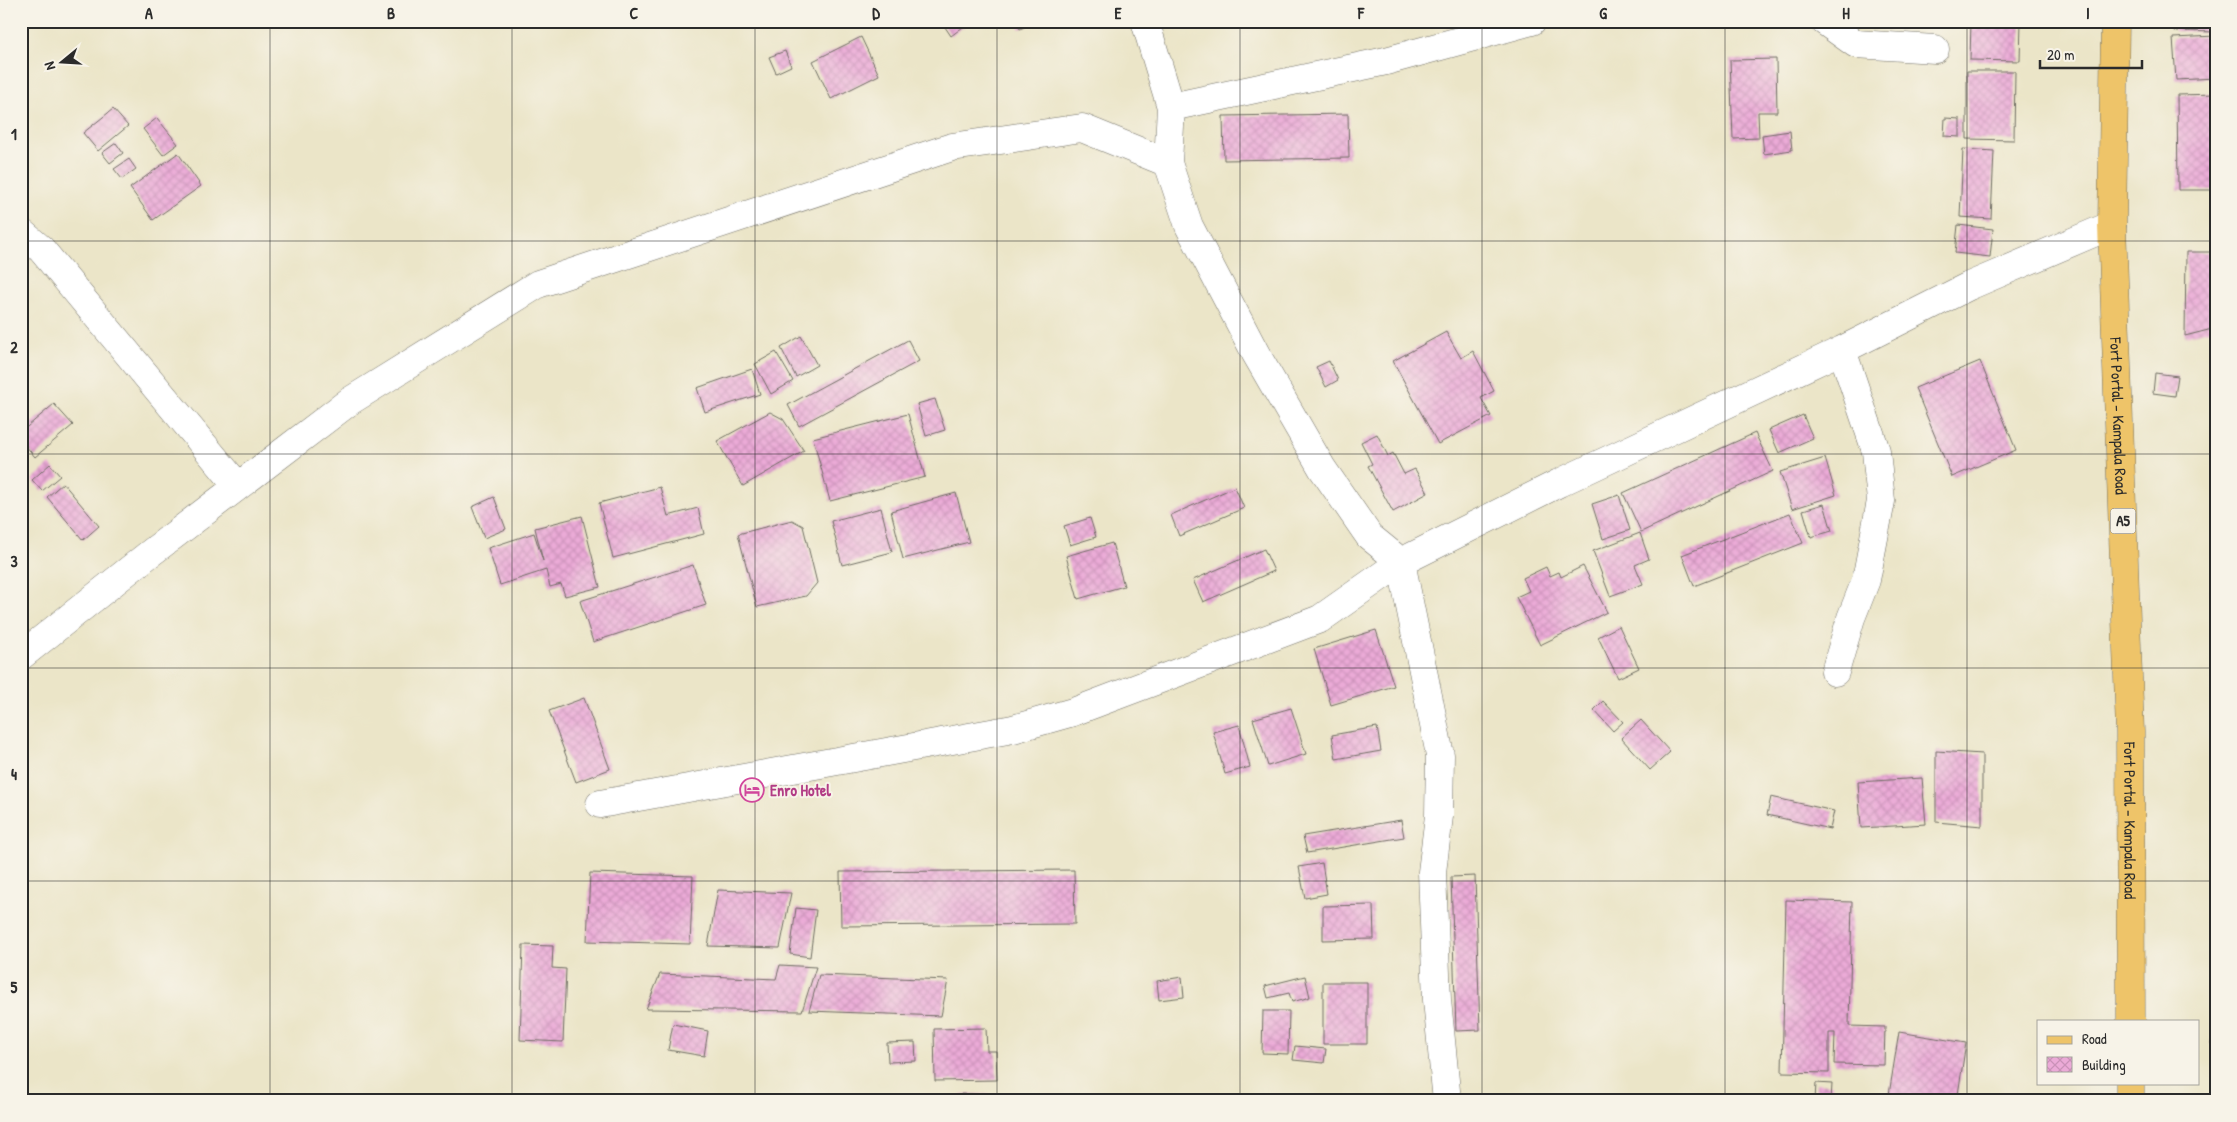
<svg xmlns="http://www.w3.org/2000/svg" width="2237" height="1122" font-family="'Patrick Hand',sans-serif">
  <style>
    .building { fill: url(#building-cross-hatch) }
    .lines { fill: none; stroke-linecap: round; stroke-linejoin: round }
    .minor-casing { stroke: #6e6c62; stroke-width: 29 }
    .primary-casing { stroke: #6e6c62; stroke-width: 29 }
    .minor { stroke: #fff; stroke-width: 28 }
    .primary { stroke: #eec469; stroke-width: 28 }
    .grid { fill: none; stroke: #2b2b2b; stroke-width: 1; stroke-opacity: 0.55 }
    .labels { text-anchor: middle; stroke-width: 4; stroke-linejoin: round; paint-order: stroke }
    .shield { fill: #f7f3e8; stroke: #686764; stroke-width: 1 }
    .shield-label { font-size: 15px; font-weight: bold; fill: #2b2b2b }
    .street-label { font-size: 16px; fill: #2b2b2b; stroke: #f7f3e8 }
    .hotel-label { font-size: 16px; font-weight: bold; fill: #b23c85; stroke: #f7f3e8; text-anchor: start }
    .neatline { fill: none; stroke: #2b2b2b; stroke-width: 2 }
    .grid-label { font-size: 16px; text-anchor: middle; font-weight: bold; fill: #2b2b2b }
  </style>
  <defs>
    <pattern id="building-cross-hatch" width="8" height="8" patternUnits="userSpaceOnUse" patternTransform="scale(1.25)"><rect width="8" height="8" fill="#ebaad7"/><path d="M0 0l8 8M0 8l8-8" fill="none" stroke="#ca92b9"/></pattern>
  </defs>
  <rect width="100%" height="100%" fill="#f7f3e8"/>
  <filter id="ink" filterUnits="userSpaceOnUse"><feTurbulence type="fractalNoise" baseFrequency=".02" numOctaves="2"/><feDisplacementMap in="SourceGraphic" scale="10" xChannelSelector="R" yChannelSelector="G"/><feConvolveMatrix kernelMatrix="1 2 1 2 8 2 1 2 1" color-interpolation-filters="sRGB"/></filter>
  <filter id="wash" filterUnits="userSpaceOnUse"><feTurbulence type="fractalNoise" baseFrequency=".0096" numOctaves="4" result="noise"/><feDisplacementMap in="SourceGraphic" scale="20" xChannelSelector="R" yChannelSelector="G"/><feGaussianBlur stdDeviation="1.12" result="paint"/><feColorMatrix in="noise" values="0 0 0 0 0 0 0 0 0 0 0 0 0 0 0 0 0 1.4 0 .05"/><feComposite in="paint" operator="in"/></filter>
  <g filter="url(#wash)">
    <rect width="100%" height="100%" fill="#ebe5c8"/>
    <g id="blocks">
      <path class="building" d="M941 21H971L951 36Z
        M1016 21H1036L1020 29Z
        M1971 21H2021L2020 61 1970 60Z
        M2174 21H2216V32L2174 31Z
        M2216 36V78L2176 80 2173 38Z
        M861 37 879 75 831 99 813 61Z
        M785 51 791 66 776 73 769 57Z
        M1776 59 1777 112H1758L1759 138 1733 139 1730 60Z
        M1967 71H2015L2014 140 1967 139Z
        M2216 94V190H2178L2177 95Z
        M113 109 128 126 98 151 83 133Z
        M1348 114 1349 158 1224 160 1223 116Z
        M157 118 178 144 163 155 143 129Z
        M1945 118 1960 119V137L1944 136Z
        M1790 131 1792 150 1764 154 1762 135Z
        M116 143 123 153 110 163 102 153Z
        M1963 149 1994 151 1991 219 1960 217Z
        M178 153 201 186 153 220 130 188Z
        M129 159 136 169 122 179 114 169Z
        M1958 225 1993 229 1990 257 1955 253Z
        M2186 252H2216V328L2185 336Z
        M1446 332 1461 358 1473 351 1494 391 1481 398 1491 416 1438 444 1393 361Z
        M801 336 817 365 796 377 781 348Z
        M908 340 919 361 799 426 788 405Z
        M776 352 793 381 771 394 755 364Z
        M1329 361 1338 380 1326 387 1316 367Z
        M1980 361 2016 450 1952 477 1915 388Z
        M752 369 760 394 705 412 697 388Z
        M2155 373 2178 376 2175 396 2153 393Z
        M935 399 945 430 926 436 917 404Z
        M54 404 73 425 35 457 21 440V432Z
        M770 412 783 419 804 451 743 486 717 441Z
        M908 414 925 477 830 501 813 438Z
        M1803 415 1813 438 1779 453 1769 430Z
        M1755 433 1773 471 1641 532 1623 493Z
        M1377 434 1388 456 1393 453 1404 474 1415 469 1428 493 1393 512 1368 466 1372 464 1361 442Z
        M1825 458 1836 495 1792 509 1780 472Z
        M50 464 60 476 42 491 32 480Z
        M63 483 99 526 83 540 47 497Z
        M660 487 668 516 698 508 704 534 613 558 599 503Z
        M1235 487 1244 508 1179 536 1171 515Z
        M956 493 969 542 903 559 891 511Z
        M1619 495 1630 530 1603 539 1592 504Z
        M494 497 506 529 484 538 472 507Z
        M1824 504 1832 531 1811 537 1803 510Z
        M881 508 892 552 842 565 831 521Z
        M1790 513 1803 543 1694 586 1682 555Z
        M582 516 600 587 565 596 561 584 550 587 546 570 500 585 488 548 534 533 543 561 535 528Z
        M1090 518 1096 537 1070 545 1064 526Z
        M792 520 803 526 817 583 806 596 757 607 738 534Z
        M1640 533 1649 559 1635 565 1643 584 1610 596 1593 551Z
        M1112 543 1124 586 1078 599 1066 556Z
        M1264 549 1274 571 1203 602 1193 580Z
        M693 565 706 605 593 642 580 601Z
        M1583 566 1607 612 1540 645 1516 597 1529 591 1523 578 1546 567 1550 576 1559 572 1561 577Z
        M2216 588V608H2215L2210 590Z
        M1619 626 1639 668 1618 678 1598 637Z
        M1376 630 1394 686 1331 705 1314 649Z
        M584 698 610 769 576 782 549 711Z
        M1603 701 1623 722 1613 731 1594 710Z
        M1291 708 1306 754 1268 766 1253 719Z
        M1641 720 1670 752 1650 770 1621 738Z
        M1239 725 1250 767 1225 774 1213 732Z
        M1377 727 1381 751 1336 759 1332 735Z
        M1936 751 1982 754V826L1936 822Z
        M1922 778 1926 824 1861 828 1858 782Z
        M1771 797 1834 811 1830 829 1767 815Z
        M1401 820 1404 837 1307 853 1303 836Z
        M1322 863 1327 894 1305 898 1299 867Z
        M1074 870 1075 924 841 926 840 872Z
        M590 873 693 876 690 944 587 941Z
        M1475 876 1480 1030 1456 1031 1451 877Z
        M718 890 791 893 780 948 708 946Z
        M1786 900 1852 902 1849 1026 1885 1027 1884 1065 1834 1064 1835 1033H1829V1073L1782 1072Z
        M1373 905 1374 939 1323 940V906Z
        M796 908 816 910 810 957 790 954Z
        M523 945 553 946 552 968 566 969 563 1042 520 1040Z
        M780 965 816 967 802 1011 646 1009 660 974 776 979Z
        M819 975 948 980 941 1016 809 1011Z
        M1305 976 1310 997 1292 1002 1289 993 1268 998 1265 986Z
        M1182 977 1184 997 1159 1000 1157 981Z
        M1323 982H1367V1044H1323Z
        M1263 1011H1289L1288 1054 1262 1053Z
        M673 1024 708 1031 704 1056 668 1050Z
        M986 1028 987 1051H996L997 1080 935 1081 934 1029Z
        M1899 1032 1966 1043 1957 1101H1888Z
        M2213 1032 2216 1033V1045L2211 1044Z
        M915 1042 916 1061 888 1062 887 1043Z
        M1295 1046 1326 1049 1324 1063 1293 1060Z
        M1816 1083 1832 1084 1831 1101H1815Z
        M961 1094 1003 1095V1101H961Z"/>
    </g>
  </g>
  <g filter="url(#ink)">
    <use href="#blocks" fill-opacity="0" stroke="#6e6c62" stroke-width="1"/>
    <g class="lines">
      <g class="minor-casing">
        <path id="minor" d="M1824 21 1856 44 1935 49
          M1171 107 1386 61 1532 21
          M21 232 41 249 237 485
          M21 656 148 555 350 401 538 284 952 147 1082 128 1168 163
          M1835 672 1851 618 1866 580 1881 501 1876 451 1842 350
          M600 804 1013 729 1073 712 1320 619 1401 562 1369 536 1322 468 1256 354 1189 226 1168 163 1171 107 1145 21
          M1447 1101 1437 1000 1432 872 1439 816 1440 755 1401 562 1559 483 1842 350 1969 286 2112 225"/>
      </g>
      <g class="primary-casing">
        <g id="primary">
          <path id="s1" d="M2115 21 2112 225 2130 732 2131 1021"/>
          <path d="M2130 1101V1083"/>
        </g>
      </g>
      <use href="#minor" class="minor"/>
      <use href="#primary" class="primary"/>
    </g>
  </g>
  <path class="grid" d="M270 21V1101M512 21V1101M755 21V1101M997 21V1101M1240 21V1101M1482 21V1101M1725 21V1101M1967 21V1101M21 241H2216M21 454H2216M21 668H2216M21 881H2216"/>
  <defs>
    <g id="hotel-ring" transform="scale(1.25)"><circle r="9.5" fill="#f7f3e8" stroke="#d1479c" stroke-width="1.5"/><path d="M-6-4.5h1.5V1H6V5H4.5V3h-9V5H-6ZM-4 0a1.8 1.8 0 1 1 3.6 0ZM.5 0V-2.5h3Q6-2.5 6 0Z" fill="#d1479c"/></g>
  </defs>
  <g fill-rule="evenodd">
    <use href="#hotel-ring" x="752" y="790"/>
  </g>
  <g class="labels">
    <rect class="shield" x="2110.5" y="508.5" width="25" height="25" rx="4"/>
    <g class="shield-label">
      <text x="2123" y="526">A5</text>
    </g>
    <g class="street-label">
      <text dy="6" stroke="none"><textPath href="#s1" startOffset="395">Fort Portal - Kampala Road</textPath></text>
      <text dy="6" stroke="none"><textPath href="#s1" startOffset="800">Fort Portal - Kampala Road</textPath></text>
    </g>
    <g class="hotel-label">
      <text x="770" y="796">Enro Hotel</text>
    </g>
  </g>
  <rect width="2237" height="1122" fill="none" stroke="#f7f3e8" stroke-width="55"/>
  <rect x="2037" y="1020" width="162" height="65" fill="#f7f3e8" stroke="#a5a39c"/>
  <rect x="2047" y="1036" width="25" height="8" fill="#eec469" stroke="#a5a39c"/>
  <text x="2082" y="1044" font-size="15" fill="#2b2b2b">Road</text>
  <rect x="2047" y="1057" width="25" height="15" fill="url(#building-cross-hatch)" stroke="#a5a39c"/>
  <text x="2082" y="1070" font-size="15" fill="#2b2b2b">Building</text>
  <g transform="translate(62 62) rotate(252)" stroke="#f7f3e8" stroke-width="4" paint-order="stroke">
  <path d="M0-4L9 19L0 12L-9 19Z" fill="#2b2b2b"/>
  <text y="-8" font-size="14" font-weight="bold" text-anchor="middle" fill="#2b2b2b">N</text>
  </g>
  <path d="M2040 60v8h102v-8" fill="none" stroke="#2b2b2b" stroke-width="2.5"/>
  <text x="2047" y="60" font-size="15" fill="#2b2b2b" stroke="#f7f3e8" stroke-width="4" paint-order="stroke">20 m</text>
  <rect x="28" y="28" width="2182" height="1066" class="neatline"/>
  <g class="grid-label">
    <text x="149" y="19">A</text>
    <text x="391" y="19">B</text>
    <text x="634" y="19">C</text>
    <text x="876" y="19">D</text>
    <text x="1118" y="19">E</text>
    <text x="1361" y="19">F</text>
    <text x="1603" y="19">G</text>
    <text x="1846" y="19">H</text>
    <text x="2088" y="19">I</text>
    <text x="14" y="140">1</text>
    <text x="14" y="353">2</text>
    <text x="14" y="567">3</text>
    <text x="14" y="780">4</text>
    <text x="14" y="993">5</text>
  </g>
</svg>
